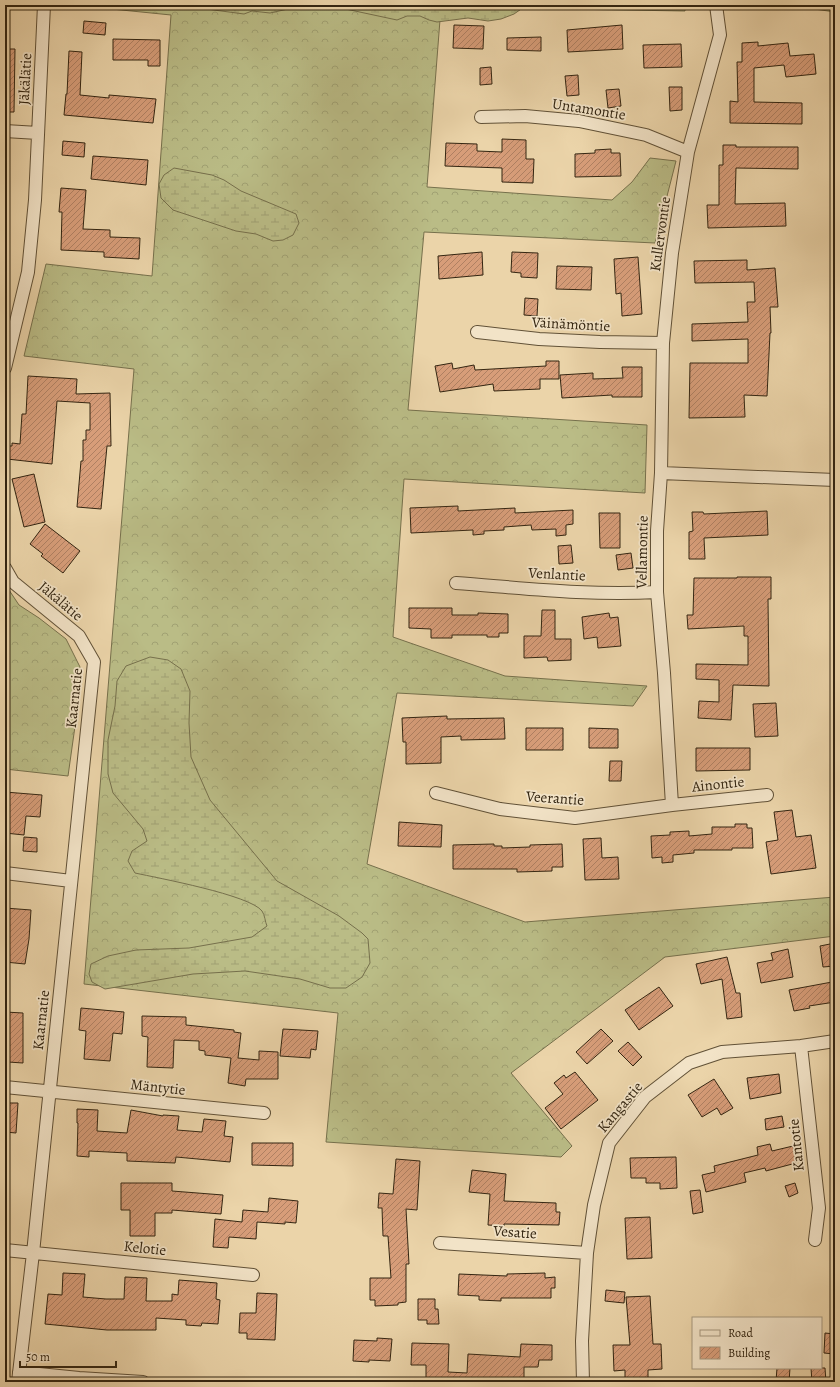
<svg xmlns="http://www.w3.org/2000/svg" width="840" height="1387" font-family="Alegreya,serif">
  <style>
    .forest { fill: url(#forest-crowns); stroke: #76704c }
    .wetland { fill: url(#wetland-marsh); stroke: #76704c }
    .building { fill: url(#building-hatch); stroke: #332511 }
    .lines { fill: none; stroke-linecap: round; stroke-linejoin: round }
    .minor-casing { stroke: #615137; stroke-width: 14 }
    .minor { stroke: #f2e3c7; stroke-width: 12 }
    .labels { text-anchor: middle; stroke-width: 3.5; stroke-linejoin: round; paint-order: stroke }
    .street-label { font-size: 15px; fill: #332511; stroke: #f2e3c7 }
  </style>
  <defs>
    <pattern id="forest-crowns" width="20" height="18" patternUnits="userSpaceOnUse"><rect width="20" height="18" fill="#babc86"/><path d="M2 6a3 3 0 1 1 6 0M12 15a3 3 0 1 1 6 0" fill="none" stroke="#a0a173"/></pattern>
    <pattern id="wetland-marsh" width="20" height="14" patternUnits="userSpaceOnUse"><rect width="20" height="14" fill="#babc86"/><path d="M1 5h8M5 5V1M11 12h8M15 12V8" fill="none" stroke="#a0a173"/></pattern>
    <pattern id="building-hatch" width="6" height="6" patternUnits="userSpaceOnUse"><rect width="6" height="6" fill="#d79d79"/><path d="M-1 1l2-2M0 6l6-6M5 7l2-2" fill="none" stroke="#af8062"/></pattern>
  </defs>
  <rect width="100%" height="100%" fill="#ebd4a9"/>
  <filter id="stains"><feTurbulence type="fractalNoise" baseFrequency=".005" numOctaves="4"/><feColorMatrix values="0 0 0 0 .2 0 0 0 0 .09 0 0 0 0 .02 0 0 0 .5 -.17"/></filter>
  <radialGradient id="worn" r=".72"><stop offset=".6" stop-color="#630" stop-opacity="0"/><stop offset="1" stop-color="#630" stop-opacity=".3"/></radialGradient>
  <path class="forest" d="M72 5H685V11L441 7 427 187 612 200 632 182 650 158 676 161 655 243 424 232 408 410 647 425 645 493 404 479 393 637 505 676 647 686 633 706 397 693 367 864 525 922 835 897V936L665 957 511 1073 572 1146 561 1157 326 1142 338 1013 84 984 134 369 24 356 46 264 152 276 171 15Z
    M787 5H835V12Z
    M5 584 19 605 39 618 66 639 80 667 79 698 68 776 5 769Z"/>
  <path class="wetland" d="M196 5H306L270 13 252 11 244 14 199 8Z
    M327 5H527L514 14 501 19 488 21 468 18 437 22 429 20 420 16H407L397 20Z
    M174 168 212 175 224 180 241 191 296 214 299 223 293 235 283 240 273 241 256 234 236 231 173 210 161 198 159 184 164 175Z
    M150 657 168 660 181 669 190 691 189 723 191 757 210 800 277 881 339 916 362 933 368 939 370 963 362 977 346 988H330L300 979 245 971 193 974 105 989 92 982 89 974 91 964 108 956 136 950 189 948 252 937 267 926C265 922 265 915 262 911 250 895 158 878 135 873L128 861 132 851 147 841 143 829 113 793 108 774V740L115 706 117 681 126 666Z"/>
  <path class="building" d="M84 21 106 23 105 35 83 33Z
    M454 25 484 26 483 49 453 48Z
    M622 25 623 49 568 52 567 30Z
    M541 37V51L507 50V38Z
    M113 39 160 40V66H148V60H113Z
    M758 42V46L788 43 790 56 814 54 816 74 786 77 784 65 754 68V102L802 103V124L730 123V101L738 102 737 62H742V43Z
    M681 44 682 67 644 68 643 45Z
    M5 49H15L14 112H5Z
    M69 51 82 52 80 95 109 98V95L156 99 153 123 64 115 66 94H67Z
    M491 67 492 84 480 85V68Z
    M578 75 579 95 567 96 565 76Z
    M669 87H682V110L670 111Z
    M619 89 621 106 608 108 606 90Z
    M502 139 526 140V159H534L533 183 502 182V168L445 166 446 143 477 144V151L502 152Z
    M63 141 85 143 84 157 62 155Z
    M723 145H736V147H798V169L736 168 735 204 785 203 786 226 708 228 707 205H719V165H723Z
    M611 149V153H620L621 176 575 177V154L595 153V150Z
    M93 156 148 160 146 185 91 179Z
    M61 188 86 190 83 229 110 230V237L140 238 139 259 104 257V252L61 250 62 212H59Z
    M482 252 483 275 439 279 438 256Z
    M512 252 538 253 537 278 521 277V273L511 272Z
    M638 257 642 314 622 316 621 293 616 294 614 259Z
    M747 260V270L775 268 778 307H770L771 333H770L767 396 744 395 745 417 689 418 690 363H748V339L692 341V324L748 322 747 302H755L754 282 695 283 694 261Z
    M557 266 592 267 591 290 556 289Z
    M525 298 538 299 537 316 524 315Z
    M546 361H559V379H540V389L494 391 493 384 440 392 435 366 452 363 453 369 474 365 475 370 546 366Z
    M622 367H642V397H612V395L562 398 560 375 593 373V379L623 378Z
    M28 376 77 379 76 394 110 393 111 446H107L101 509 77 507 81 461H83V440H86V430H90V403L57 401 52 464 7 459 8 446H12V443L20 444 22 414H26Z
    M34 474 45 522 24 527 12 479Z
    M458 506V511L515 508V513L573 510V524L566 525V535L556 536V529L532 530 531 525 504 527V530L484 531V534L473 535V530L411 533 410 508Z
    M767 511 768 535 704 538 705 559H689V532L693 531 692 512H703L704 514Z
    M599 513H620V548H600Z
    M45 524 80 551 63 573 41 556 43 554 30 544Z
    M571 545 573 563 559 564 558 546Z
    M631 553 633 568 618 570 616 555Z
    M737 577H771V599H768L769 686 733 685 731 720 698 718 699 701 719 702V680L696 679V664L748 665V636H744V626L688 629 687 615H693L694 578H737Z
    M409 608H452V615H478V613L508 614V633H499V637H487V635H452V638H431V629L409 628Z
    M542 610H555V639H571V660L548 661 547 657 524 658V636H541Z
    M609 613 610 618 618 617 621 646 598 648 597 637 584 639 582 617Z
    M776 703 778 736 755 737 753 704Z
    M447 716V719L504 718 505 739 461 740V736L441 737V763L406 764V742H403L402 718Z
    M526 728H563V750H526Z
    M589 728 618 729V748H589Z
    M696 748H750V770L696 771Z
    M610 761H622L621 781H609Z
    M5 792 42 795 40 817 26 816 24 835 5 833 7 814H5Z
    M792 810 796 837 811 835 816 868 771 874 766 842 778 840 774 812Z
    M399 822 442 825 441 847 398 846Z
    M735 824H747V828H752L753 848H732V850H694V853L673 855V862L662 863V857L652 858 651 836 670 835V832L689 831V836L712 834V827H735Z
    M24 837 37 838V852L23 851Z
    M601 838 602 858 618 857 619 879 585 880 583 839Z
    M494 844V846H502V848L530 847V845L562 844 563 867H552V871L517 872V869H453V845Z
    M5 908 31 910 29 939 25 964 5 962Z
    M835 943V966L823 967 820 946Z
    M788 949 793 977 761 983 757 963 773 960 771 953Z
    M727 957 736 993H740L742 1017 727 1019 722 979 701 984 696 964Z
    M832 982 835 1002 809 1006 810 1008 794 1011 789 990Z
    M659 987 673 1006 639 1030 625 1010Z
    M81 1008 124 1012 122 1034 113 1033 110 1061 84 1059 86 1031 79 1030Z
    M5 1012 23 1013V1063L8 1062 9 1043H5Z
    M142 1016 186 1017V1025L234 1030V1032L241 1033 238 1058 259 1060V1051L278 1052V1079H246L245 1086 228 1083 231 1058 205 1055V1051L199 1050V1041L174 1040 173 1068 147 1067 148 1037 142 1036Z
    M283 1029 318 1031 316 1050 311 1049 310 1058 280 1056Z
    M601 1029 613 1041 587 1064 576 1052Z
    M628 1042 642 1057 633 1066 618 1051Z
    M575 1072 598 1100 561 1129 545 1108 563 1094 554 1083 564 1075 566 1078Z
    M779 1074 781 1093 750 1099 747 1078Z
    M714 1079 733 1108 721 1115 717 1108 702 1117 688 1095Z
    M5 1103H18L16 1133 5 1132Z
    M77 1109 98 1110 97 1131 127 1133 131 1110 163 1116V1115L179 1116 177 1130 202 1132 204 1119 226 1121 224 1136 233 1137 230 1162 176 1157 175 1163 127 1161V1153L89 1151V1157L77 1156 78 1123H77Z
    M782 1116 784 1127 766 1130 765 1119Z
    M252 1143H293V1166L252 1165Z
    M770 1144 772 1151 793 1146 796 1163 766 1171 765 1168 744 1173 746 1182 706 1192 702 1175 715 1172 714 1166 758 1155 757 1147Z
    M676 1157 677 1188 660 1189V1183H646V1178H631L630 1158Z
    M396 1159 420 1161 417 1210 406 1209 409 1264H406V1302L398 1303V1305L375 1306V1300H370V1278H391L388 1236H383L382 1208H378L379 1193 393 1194Z
    M472 1170 506 1174 504 1201 556 1203V1212H560L559 1225 504 1224V1226L488 1225 490 1194 469 1192Z
    M121 1183H172V1191L223 1195 221 1214 172 1210V1213H155V1236H130V1210H121Z
    M795 1183 798 1193 789 1197 785 1186Z
    M700 1190 703 1212 693 1214 690 1191Z
    M269 1198 298 1201 296 1223 285 1222V1224L257 1222 256 1239 229 1237 228 1248 213 1247 215 1219 242 1222 243 1210 268 1212Z
    M650 1217 652 1258 627 1259 625 1218Z
    M63 1273 85 1274 83 1297 106 1299H124L125 1277 147 1278 146 1301H172V1294L178 1295 179 1280 217 1283 216 1299 220 1300 218 1324 202 1323 201 1326 186 1325V1320L156 1318V1330H107L45 1324 48 1294 62 1295Z
    M545 1273V1278L555 1277V1288H551V1298H501V1301L479 1300V1296L458 1295 459 1274 507 1276V1274Z
    M606 1290 625 1292 624 1303 605 1301Z
    M257 1293 277 1294 275 1340 247 1339V1333H239L240 1313H256Z
    M650 1296 653 1344H661L662 1369 648 1370V1382H625V1370L614 1371 613 1345H630L626 1297Z
    M418 1299H435V1309H438L439 1324H427V1320H418Z
    M825 1333 835 1334V1354L824 1353Z
    M377 1338 392 1339 390 1361 369 1360V1362L353 1361 354 1340 377 1341Z
    M412 1343 449 1344 448 1372 467 1373 468 1354 520 1357 521 1344 552 1345V1360H539L538 1367H524V1382H426V1365H411Z
    M777 1368H790L789 1382 776 1381Z
    M811 1368H825L826 1382H812Z"/>
  <g class="lines">
    <g class="minor-casing">
      <path id="minor" d="M481 117 525 116 579 121 646 135 688 152
        M5 131 38 133
        M477 332 539 339 600 342 663 343
        M5 368 28 272 35 200 44 5
        M661 473 835 480
        M5 568 13 582 79 636 94 662 33 1253 18 1382
        M456 583C523 588 590 596 657 592
        M436 793 500 809 575 818 672 805 767 795
        M672 805 664 673 657 592V531L661 473 663 343 672 253 688 152 720 35 716 5
        M5 873 71 881
        M801 1046 819 1208 815 1240
        M5 1087 264 1113
        M440 1243 587 1253
        M5 1250 253 1275
        M19 1372 79 1378 143 1382
        M583 1382 582 1341 587 1253 594 1205 609 1143 645 1097 689 1063 722 1052 801 1046 835 1041"/>
    </g>
    <use href="#minor" class="minor"/>
  </g>
  <g class="labels">
    <g class="street-label">
      <text transform="translate(25 79) rotate(-87)" y="5">Jäkälätie</text>
      <text transform="translate(589 109) rotate(9)" y="5">Untamontie</text>
      <text transform="translate(660 234) rotate(-82)" y="5">Kullervontie</text>
      <text transform="translate(571 324) rotate(3)" y="5">Väinämöntie</text>
      <text transform="translate(642 552) rotate(-89)" y="5">Vellamontie</text>
      <text transform="translate(557 574) rotate(3)" y="5">Venlantie</text>
      <text transform="translate(61 601) rotate(40)" y="5">Jäkälätie</text>
      <text transform="translate(74 698) rotate(-84)" y="5">Kaarnatie</text>
      <text transform="translate(718 784) rotate(-6)" y="5">Ainontie</text>
      <text transform="translate(555 798) rotate(4)" y="5">Veerantie</text>
      <text transform="translate(41 1020) rotate(-84)" y="5">Kaarnatie</text>
      <text transform="translate(158 1087) rotate(6)" y="5">Mäntytie</text>
      <text transform="translate(620 1107) rotate(-50)" y="5">Kangastie</text>
      <text transform="translate(796 1145) rotate(-96)" y="5">Kantotie</text>
      <text transform="translate(515 1232) rotate(4)" y="5">Vesatie</text>
      <text transform="translate(145 1248) rotate(6)" y="5">Kelotie</text>
    </g>
  </g>
  <rect width="840" height="1387" fill="none" stroke="#ebd4a9" stroke-width="20"/>
  <rect x="6" y="6" width="828" height="1375" fill="none" stroke="#332511" stroke-width="2"/>
  <rect x="10" y="10" width="820" height="1367" fill="none" stroke="#332511"/>
  <rect x="692" y="1317" width="130" height="52" fill="#f2e3c7" stroke="#a6977e"/>
  <rect x="700" y="1330" width="20" height="6" fill="#f2e3c7" stroke="#a6977e"/>
  <text x="728" y="1337" font-size="12" fill="#332511">Road</text>
  <rect x="700" y="1347" width="20" height="12" fill="url(#building-hatch)" stroke="#a6977e"/>
  <text x="728" y="1357" font-size="12" fill="#332511">Building</text>
  <path d="M20 1361v6h96v-6" fill="none" stroke="#332511" stroke-width="2"/>
  <text x="26" y="1361" font-size="12" fill="#332511" stroke="#f2e3c7" stroke-width="3" paint-order="stroke">50 m</text>
  <rect width="100%" height="100%" filter="url(#stains)"/>
  <rect width="100%" height="100%" fill="url(#worn)"/>
</svg>
